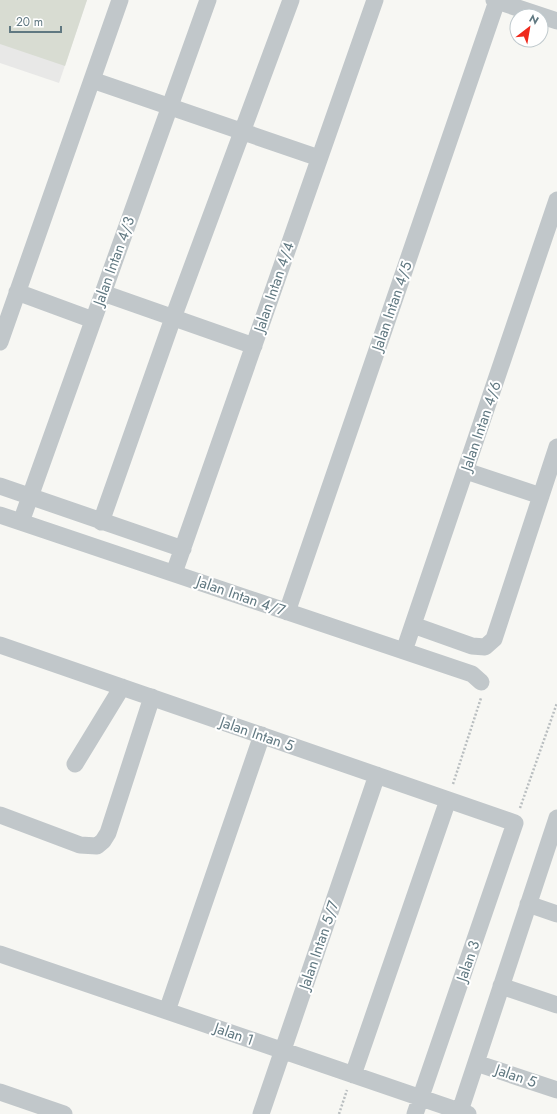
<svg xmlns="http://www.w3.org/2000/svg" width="557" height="1114" font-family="Jost,sans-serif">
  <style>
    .built { fill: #e8e8e7 }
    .pitch { fill: #d8dcd2 }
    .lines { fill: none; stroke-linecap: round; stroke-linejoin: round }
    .path { stroke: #b9bec0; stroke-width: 2.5; stroke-dasharray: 2 2; stroke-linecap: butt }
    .minor { stroke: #c1c7ca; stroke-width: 17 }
    .labels { text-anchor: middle; stroke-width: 4; stroke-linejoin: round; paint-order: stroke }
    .street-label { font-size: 15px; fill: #607881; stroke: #fff }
  </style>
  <rect width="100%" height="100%" fill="#f7f7f3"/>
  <path class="built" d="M0 0H87L59 83 0 63Z"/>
  <path class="pitch" d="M0 0H87L65 66 0 44Z"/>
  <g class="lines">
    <path class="path" d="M453 784 481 698
      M520 808 557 703
      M339 1114 347 1090"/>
    <path class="minor" d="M494 0 557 21
      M92 80 319 158
      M17 292 93 320
      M103 293 254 346
      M0 342 120 0
      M466 471 541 496
      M0 486 183 549
      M0 515 472 674 481 682
      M21 522 208 0
      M101 522 173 318 291 0
      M174 573 375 0
      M287 612 497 1
      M413 625 472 646 485 647 494 639 557 447
      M0 645 515 823 415 1114
      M404 651 557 200
      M75 764 122 687
      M0 815 80 845 97 846 103 841 108 833 152 697
      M528 904 557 914
      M0 954 468 1114
      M501 986 557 1005
      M167 1011 262 735
      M476 1063 557 1090
      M353 1075 448 800
      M0 1092 64 1114
      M460 1111 557 818
      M261 1114 377 775"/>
  </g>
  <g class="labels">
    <g class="street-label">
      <text transform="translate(114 261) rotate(-70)" y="5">Jalan Intan 4/3</text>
      <text transform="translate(274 287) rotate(-71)" y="5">Jalan Intan 4/4</text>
      <text transform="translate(392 306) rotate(-71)" y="5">Jalan Intan 4/5</text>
      <text transform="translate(481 426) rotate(-71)" y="5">Jalan Intan 4/6</text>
      <text transform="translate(241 596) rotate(19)" y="5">Jalan Intan 4/7</text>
      <text transform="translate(257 734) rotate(19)" y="5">Jalan Intan 5</text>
      <text transform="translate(319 945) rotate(-71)" y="5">Jalan Intan 5/7</text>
      <text transform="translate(468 961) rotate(-71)" y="5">Jalan 3</text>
      <text transform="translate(234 1034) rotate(19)" y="5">Jalan 1</text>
      <text transform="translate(516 1076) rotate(19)" y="5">Jalan 5</text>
    </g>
  </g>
  <g transform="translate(529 28) rotate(31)"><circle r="19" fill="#ffffff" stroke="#bfc9cd"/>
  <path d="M0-3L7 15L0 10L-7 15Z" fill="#ef291c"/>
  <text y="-6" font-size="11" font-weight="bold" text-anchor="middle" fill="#607881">N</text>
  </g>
  <path d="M10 26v6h51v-6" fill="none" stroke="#607881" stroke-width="2"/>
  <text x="16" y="26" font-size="12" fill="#607881" stroke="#ffffff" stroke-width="3" paint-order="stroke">20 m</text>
</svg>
